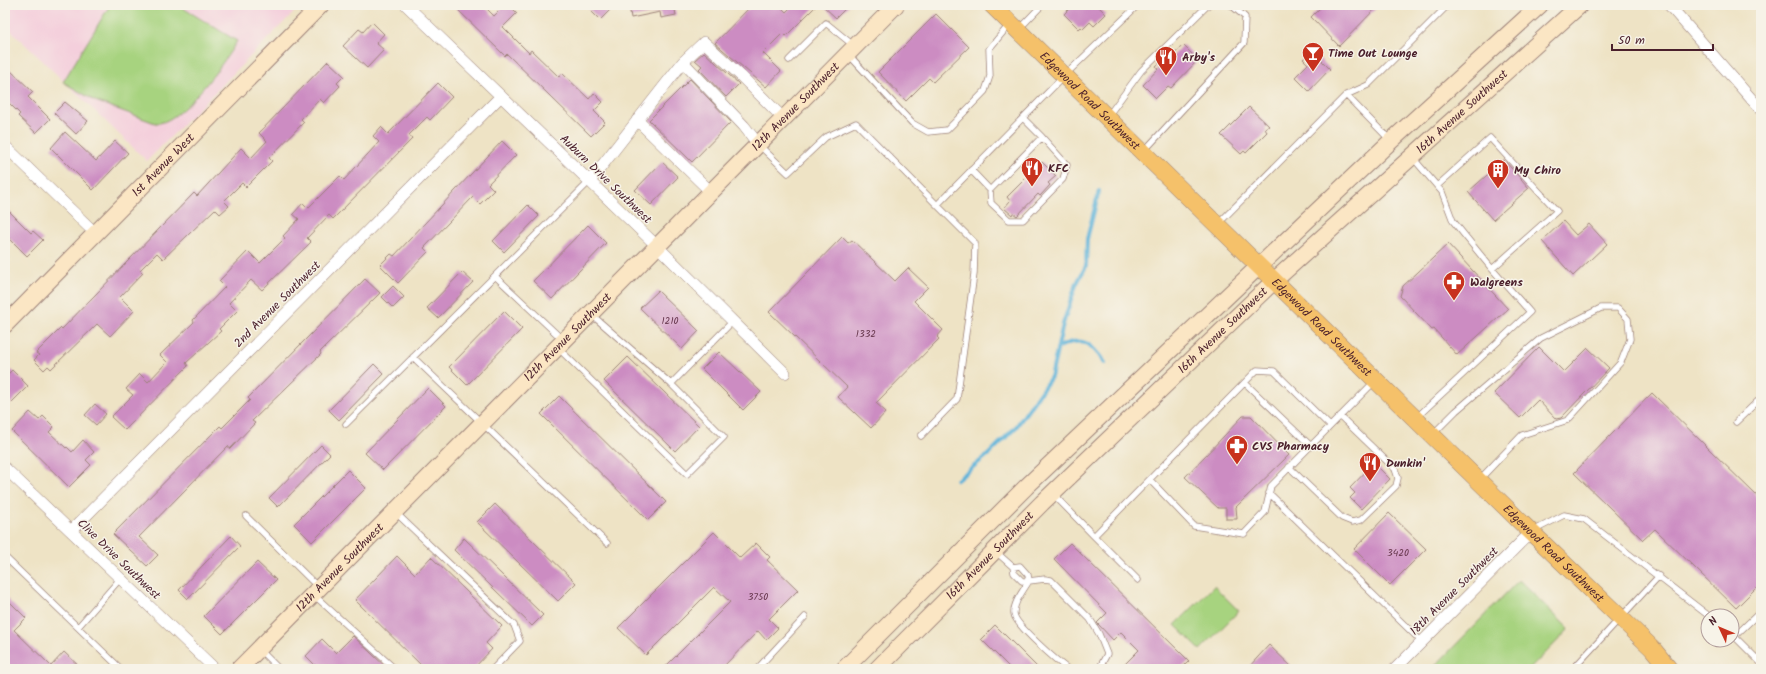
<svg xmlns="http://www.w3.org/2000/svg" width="1766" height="674" font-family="Kalam,sans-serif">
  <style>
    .built { fill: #f4cfdc }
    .green { fill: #a7d37f; stroke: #787955 }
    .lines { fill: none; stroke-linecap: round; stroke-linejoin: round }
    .stream { stroke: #5cb2d9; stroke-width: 4 }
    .building { fill: #cc8cc2 }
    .lane-casing { stroke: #9c8178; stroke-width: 7 }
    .street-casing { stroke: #9c8178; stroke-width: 12 }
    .secondary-casing { stroke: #9c8178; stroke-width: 18 }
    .primary-casing { stroke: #9c8178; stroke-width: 18 }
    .lane { stroke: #fff; stroke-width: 5.5 }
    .street { stroke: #fff; stroke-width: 11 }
    .secondary { stroke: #fbe6c4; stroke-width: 16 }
    .primary { stroke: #f5c16b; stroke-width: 17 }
    .labels { text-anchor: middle; stroke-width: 3; stroke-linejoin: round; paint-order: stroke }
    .number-label { font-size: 10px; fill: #6a3a51 }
    .poi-label { font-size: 12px; font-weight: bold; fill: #4a1f2b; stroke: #f7f3e8; text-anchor: start }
    .street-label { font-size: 12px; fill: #4a1f2b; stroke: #f7f3e8 }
  </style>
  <rect width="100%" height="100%" fill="#f7f3e8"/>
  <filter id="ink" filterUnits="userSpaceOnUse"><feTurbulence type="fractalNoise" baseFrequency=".025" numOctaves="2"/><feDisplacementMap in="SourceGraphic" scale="8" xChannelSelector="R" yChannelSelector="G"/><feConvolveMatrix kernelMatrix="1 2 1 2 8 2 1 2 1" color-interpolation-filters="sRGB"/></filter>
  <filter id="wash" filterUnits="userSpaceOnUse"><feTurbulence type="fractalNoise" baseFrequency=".012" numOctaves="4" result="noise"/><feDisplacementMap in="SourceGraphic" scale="16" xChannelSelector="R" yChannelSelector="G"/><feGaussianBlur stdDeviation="0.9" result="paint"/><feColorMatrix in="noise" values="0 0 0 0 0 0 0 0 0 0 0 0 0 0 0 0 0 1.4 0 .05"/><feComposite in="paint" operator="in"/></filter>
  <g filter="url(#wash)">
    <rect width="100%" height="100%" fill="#eee3c5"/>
    <path class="built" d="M5 5H301L147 161 5 25Z"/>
    <path class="green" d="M110 5H178L237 41C226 60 179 127 155 123L95 101 63 82Z
      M1519 580 1569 629 1530 669H1432Z
      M1214 586 1239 611 1200 650 1175 625Z"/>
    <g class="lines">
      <path class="stream" d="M1059 347C1083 335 1091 343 1105 363
        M957 480 989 454 1016 427 1051 377 1063 324 1076 285 1086 266 1087 239 1099 191"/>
    </g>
    <g id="blocks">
      <path class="building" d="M453 5H483L494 16 505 5H509L517 13 503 27 529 53 531 50 559 77 562 73 589 99 594 93 603 102 594 111 605 122 591 136 507 54 505 56Z
        M585 5H615L600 20Z
        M629 5H674L676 15 661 18 660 12 631 18Z
        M752 5H779L786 12 793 5H817L786 36 783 33 763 53 781 71 766 87 715 43Z
        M822 5H849L836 18Z
        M1073 5H1097L1106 14 1094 26 1090 22 1083 29 1081 27 1079 29 1064 14Z
        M1323 5H1379L1339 46 1311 17Z
        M936 14 969 47 933 82 929 78 906 101 878 72Z
        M372 22 384 34 376 43 384 50 367 68 343 46 359 29 363 32Z
        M1183 45 1198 60 1171 88 1168 86 1156 98 1143 85 1158 69 1156 66 1166 57 1169 60Z
        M1312 51 1330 69 1309 91 1295 77 1308 64 1303 59Z
        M704 52 739 84 726 97 699 69 702 66 695 60Z
        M328 61 344 76 337 83 340 86 324 103 320 99 301 119 304 122 269 158 272 161 246 187 242 183 224 201 229 206 220 214 215 209 163 259 157 253 140 270 143 273 120 297 134 311 110 336 97 324 51 369 48 366 44 370 34 360 39 355 36 353 61 328 62 329 194 193 197 196 241 148 251 158 267 141 259 133Z
        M10 70 33 92 28 97 50 119 36 133 18 116 20 114 5 99V75Z
        M690 79 731 122 692 162 649 120Z
        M438 83 452 97 430 120 427 117 409 135 412 139 333 219 329 215 307 238 311 242 262 290 251 280 229 303 237 311 219 329 221 331 186 363 188 366 125 430 111 417 133 395 126 389 140 374 148 382 167 362 160 355 194 322 193 320 225 287 219 281 248 251 260 263 285 238 283 236 299 219 293 214 303 203 308 208 340 176 344 180 379 142 373 136 381 127 388 134Z
        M65 102 88 121 76 134 54 113Z
        M1249 107 1269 126 1265 129 1267 132 1246 153 1244 151 1241 154 1221 135Z
        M65 132 96 161 115 141 128 153 93 190 51 148Z
        M502 141 516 155 488 184 494 190 480 204 473 197 424 248 428 252 398 283 380 265 391 254 394 256Z
        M1504 160 1529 188 1493 220 1468 192Z
        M662 162 678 177 651 205 635 190Z
        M1042 162 1056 176 1048 183 1050 185 1040 196 1038 194 1017 216 1013 213 1012 215 1004 208 1010 201 1007 197Z
        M528 205 539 216 504 252 493 241Z
        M5 207 31 233 33 231 43 240 27 256 5 234Z
        M1563 221 1576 235 1589 224 1607 244 1573 276 1542 241Z
        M588 225 606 243 552 299 533 281Z
        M842 237 848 243 852 240 895 281 908 268 928 287 914 301 943 330 937 337 939 339 876 403 886 412 871 428 838 397 847 387 769 312Z
        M1448 244 1508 309 1457 355 1434 329 1432 330 1400 296 1403 286Z
        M462 272 473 282 438 318 427 308Z
        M365 279 380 293 320 352 321 354 252 421 255 423 230 449 228 446 139 537 158 555 147 566 113 534 220 426 222 428 250 400 248 398Z
        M393 286 404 297 393 308 382 297Z
        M658 291 699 331 682 349 640 308Z
        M504 311 522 329 467 385 449 367Z
        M1539 347 1564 372 1588 348 1609 368 1561 418 1556 419 1538 400 1520 418 1494 393Z
        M719 352 761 392 743 410 702 369Z
        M628 357 699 426 675 451 604 381Z
        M374 364 384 374 339 420 329 410Z
        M12 370 28 386 5 409V377Z
        M428 388 446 406 383 470 365 453Z
        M1652 393 1761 500V583L1736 608 1655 529 1643 540 1574 473Z
        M559 396 666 502 648 520 541 414Z
        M95 404 106 414 96 425 85 415Z
        M30 412 39 420 43 416 54 427 49 432 66 448 67 447 72 452 83 440 94 452 86 460 91 465 69 487 12 431Z
        M1243 416H1251L1289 455 1236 507 1237 519H1226V508H1218L1185 477Z
        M321 445 330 454 278 507 269 498Z
        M1374 463 1390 479 1361 509 1350 498 1355 493 1350 488Z
        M348 470 366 488 312 542 294 524Z
        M495 504 576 583 558 601 477 522Z
        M1389 513 1426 549 1390 585 1354 549Z
        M714 532 740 558 756 543 770 557 767 560 798 590 769 619 778 628 766 640 758 631 721 669H663L730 602 714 587 646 655 618 628Z
        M231 536 240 546 188 599 179 590Z
        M464 538 543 615 532 626 454 550Z
        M1070 543 1189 661 1181 669H1120L1139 650 1121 632 1113 640 1099 625 1097 623 1107 613 1054 559Z
        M397 556 415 574 431 557 502 626 486 643 492 649 473 669H425L355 600Z
        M257 562 276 580 222 634 204 616Z
        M5 597 26 618 14 630 51 666 64 652 82 669H13L5 661Z
        M995 625 1039 669H1011L981 639Z
        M353 636 388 669H319L306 656 322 639 336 653Z
        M1269 645 1294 669H1247Z"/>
    </g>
  </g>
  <g filter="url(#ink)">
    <use href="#blocks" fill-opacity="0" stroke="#9c8178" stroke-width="1"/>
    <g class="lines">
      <g class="lane-casing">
        <path id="lane" d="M1019 29 1042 5
          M848 54 912 123 928 132 947 130 985 91 990 76 989 49 1009 25
          M789 60 826 23 853 45
          M1108 116 1141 71 1208 5
          M1390 140 1346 95 1368 85 1448 5
          M760 146 788 173 826 137 856 123 937 205 1064 76 1138 5
          M1144 151 1244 43 1245 17 1231 5
          M1413 158 1442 192 1453 221 1492 269 1530 312 1416 418
          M971 170 990 190 1042 137 1023 118
          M1437 186 1490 138 1557 211 1492 269
          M990 190 991 203 1009 220H1023L1063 179 1067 165 1042 137
          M1218 224 1346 95
          M495 276 563 340
          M592 315 671 384 733 321
          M558 348 687 474 724 437 671 384
          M413 357 607 543
          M1245 383 1311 446
          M1736 422 1761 398
          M346 424 590 181
          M1434 433 1456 411 1541 338 1601 308H1618L1628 319 1630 339 1621 362 1568 420 1522 435 1480 479
          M921 436 957 399 974 274 975 243 937 205
          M1289 467 1342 518 1352 522 1361 520 1396 486 1398 478 1395 469 1340 416
          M1150 480 1194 526 1244 534 1265 512 1271 486 1375 381
          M1269 493 1422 642
          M1053 494 1094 536 1257 370 1274 371 1330 426
          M395 512 514 625 520 641 493 669
          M246 516 319 588
          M1533 531 1564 515 1584 519 1709 616
          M1094 536 1138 580
          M995 551 1013 567 1014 573 1022 581H1029L1028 575 1020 566 1013 567
          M5 557 121 669
          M315 596 395 669
          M78 627 120 579
          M1732 634 1761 663
          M1735 636 1761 611
          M260 650 279 669
          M757 669 805 617
          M1068 669C1058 662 1015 625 1014 614 1013 603 1023 591 1029 581L1045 579 1051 580 1090 619 1099 634 1107 654 1099 669
          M1573 669 1659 576"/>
      </g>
      <g class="street-casing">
        <path id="street" d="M406 5 657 246 785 373
          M1669 5 1761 110
          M683 62 704 42 741 76 784 119
          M637 120 711 192
          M5 146 95 233
          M590 181 683 62 744 126 758 144
          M5 468 215 669
          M71 531 501 96
          M1395 669 1531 532"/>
      </g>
      <g class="secondary-casing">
        <g id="secondary">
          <path id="s1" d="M5 325 321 5"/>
          <path id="s2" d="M239 669 896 5"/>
          <path d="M844 669 1026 487 1391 141 1540 5"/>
          <path id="s3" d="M877 669 1042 503 1275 280 1580 5"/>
        </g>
      </g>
      <g class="primary-casing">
        <g id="primary">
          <path id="s4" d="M992 5 1531 532 1652 648 1669 669"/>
        </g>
      </g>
      <use href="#lane" class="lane"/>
      <use href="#street" class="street"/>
      <use href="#secondary" class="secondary"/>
      <use href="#primary" class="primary"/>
    </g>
  </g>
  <defs>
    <g id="bar-pin" transform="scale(1.15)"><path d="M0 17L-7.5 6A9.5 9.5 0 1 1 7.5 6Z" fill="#c8321e" stroke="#f7f3e8"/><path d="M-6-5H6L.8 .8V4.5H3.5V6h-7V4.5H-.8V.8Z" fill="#fff"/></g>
    <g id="restaurant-pin" transform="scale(1.15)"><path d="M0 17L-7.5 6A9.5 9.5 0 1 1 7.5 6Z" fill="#c8321e" stroke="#f7f3e8"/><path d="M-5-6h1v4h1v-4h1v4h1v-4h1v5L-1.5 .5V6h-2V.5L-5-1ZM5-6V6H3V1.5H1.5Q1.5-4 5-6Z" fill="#fff"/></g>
    <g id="building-pin" transform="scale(1.15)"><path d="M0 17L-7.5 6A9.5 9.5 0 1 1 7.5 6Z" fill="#c8321e" stroke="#f7f3e8"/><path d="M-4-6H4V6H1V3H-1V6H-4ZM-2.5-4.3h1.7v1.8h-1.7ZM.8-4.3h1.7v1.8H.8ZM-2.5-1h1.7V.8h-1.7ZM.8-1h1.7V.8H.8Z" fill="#fff"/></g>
    <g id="pharmacy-pin" transform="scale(1.15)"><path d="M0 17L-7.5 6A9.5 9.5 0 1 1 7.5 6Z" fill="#c8321e" stroke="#f7f3e8"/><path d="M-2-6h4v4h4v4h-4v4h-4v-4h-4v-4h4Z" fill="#fff"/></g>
  </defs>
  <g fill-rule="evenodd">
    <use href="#bar-pin" x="1313" y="53"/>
    <use href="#restaurant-pin" x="1166" y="57"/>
    <use href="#restaurant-pin" x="1032" y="168"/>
    <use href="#building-pin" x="1498" y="170"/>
    <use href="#pharmacy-pin" x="1454" y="282"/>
    <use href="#pharmacy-pin" x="1237" y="446"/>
    <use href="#restaurant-pin" x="1370" y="463"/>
  </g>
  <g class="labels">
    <g class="number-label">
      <text x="670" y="324">1210</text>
      <text x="866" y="337">1332</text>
      <text x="1398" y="556">3420</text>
      <text x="758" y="600">3750</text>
    </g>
    <g class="poi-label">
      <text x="1328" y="57">Time Out Lounge</text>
      <text x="1182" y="61">Arby's</text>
      <text x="1048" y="172">KFC</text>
      <text x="1514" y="174">My Chiro</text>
      <text x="1470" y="286">Walgreens</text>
      <text x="1252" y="450">CVS Pharmacy</text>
      <text x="1386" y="467">Dunkin'</text>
    </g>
    <g class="street-label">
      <text dy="4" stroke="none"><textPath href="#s4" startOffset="137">Edgewood Road Southwest</textPath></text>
      <text dy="4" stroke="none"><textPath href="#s2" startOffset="791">12th Avenue Southwest</textPath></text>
      <text dy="4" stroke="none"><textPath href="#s3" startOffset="808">16th Avenue Southwest</textPath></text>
      <text dy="4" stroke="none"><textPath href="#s1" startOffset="225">1st Avenue West</textPath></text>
      <text transform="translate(606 179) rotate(44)" y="4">Auburn Drive Southwest</text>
      <text transform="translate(277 304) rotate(-45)" y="4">2nd Avenue Southwest</text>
      <text dy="4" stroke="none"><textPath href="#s4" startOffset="461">Edgewood Road Southwest</textPath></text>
      <text dy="4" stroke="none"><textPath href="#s3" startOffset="484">16th Avenue Southwest</textPath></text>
      <text dy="4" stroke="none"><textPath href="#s2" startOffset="467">12th Avenue Southwest</textPath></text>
      <text dy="4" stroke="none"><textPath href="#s4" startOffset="785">Edgewood Road Southwest</textPath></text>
      <text dy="4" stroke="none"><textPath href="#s3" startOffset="160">16th Avenue Southwest</textPath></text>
      <text transform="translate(119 559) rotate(44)" y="4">Clive Drive Southwest</text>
      <text dy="4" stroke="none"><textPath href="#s2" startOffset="143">12th Avenue Southwest</textPath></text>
      <text transform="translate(1454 591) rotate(-45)" y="4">18th Avenue Southwest</text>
    </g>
  </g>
  <rect width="1766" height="674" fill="none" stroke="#f7f3e8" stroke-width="20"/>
  <g transform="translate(1720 628) rotate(314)"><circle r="19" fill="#f7f3e8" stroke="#b29e9c"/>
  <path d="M0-3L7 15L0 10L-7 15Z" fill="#c8321e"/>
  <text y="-6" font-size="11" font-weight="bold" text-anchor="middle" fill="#4a1f2b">N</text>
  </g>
  <path d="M1612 44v6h101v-6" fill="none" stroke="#4a1f2b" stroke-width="2"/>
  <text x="1618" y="44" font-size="12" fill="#4a1f2b" stroke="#f7f3e8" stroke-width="3" paint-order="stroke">50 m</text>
</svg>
